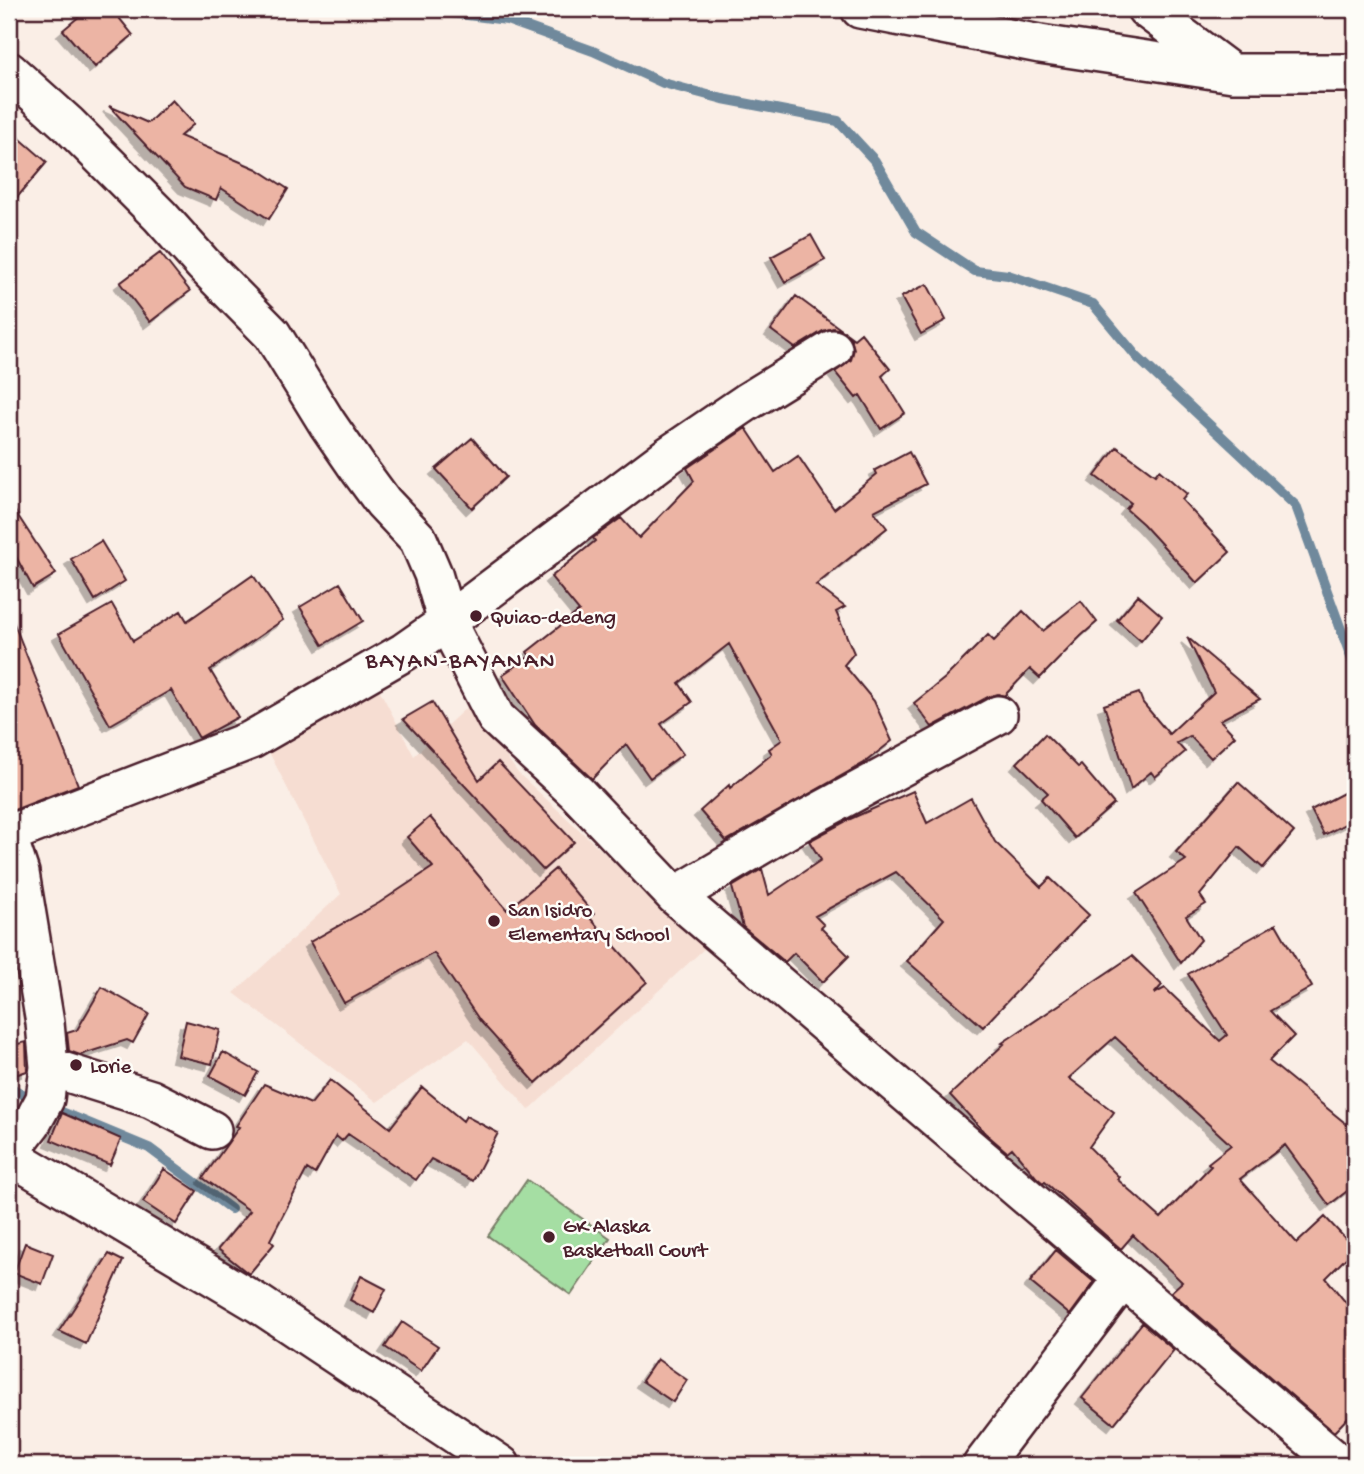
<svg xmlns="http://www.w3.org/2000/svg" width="1364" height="1474" font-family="'Gochi Hand',sans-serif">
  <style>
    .built { fill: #f6ddd2 }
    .green { fill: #a5dea3; stroke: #787e67; stroke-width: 2 }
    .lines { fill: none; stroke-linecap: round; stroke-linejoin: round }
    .stream { stroke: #6f899c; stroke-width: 10 }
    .building { fill: #ecb4a4; stroke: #4a1f2b; stroke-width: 2; fill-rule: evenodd; filter: url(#shadow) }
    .minor-casing { stroke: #4a1f2b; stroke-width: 42 }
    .minor { stroke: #fdfcf7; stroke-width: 37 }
    .poi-dot { fill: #4a1f2b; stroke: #fdfcf7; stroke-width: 2.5 }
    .labels { text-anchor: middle; stroke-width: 5; stroke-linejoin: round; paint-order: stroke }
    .poi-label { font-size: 21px; fill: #4a1f2b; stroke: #fdfcf7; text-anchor: start }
    .neighbourhood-label { font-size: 23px; letter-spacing: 2px; fill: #4a1f2b; stroke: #fdfcf7 }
  </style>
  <defs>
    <filter id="shadow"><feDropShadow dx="-6" dy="6" stdDeviation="0" flood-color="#0004"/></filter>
  </defs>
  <rect width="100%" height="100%" fill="#faeee6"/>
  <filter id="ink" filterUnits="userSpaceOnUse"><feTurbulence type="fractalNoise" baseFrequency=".0143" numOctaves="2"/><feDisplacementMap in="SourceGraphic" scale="14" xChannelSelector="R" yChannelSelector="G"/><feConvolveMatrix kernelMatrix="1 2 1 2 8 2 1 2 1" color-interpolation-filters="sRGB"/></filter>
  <g filter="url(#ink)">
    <path class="built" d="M378 687 414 756 469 705 518 773 706 947 529 1110 468 1039 377 1102 234 993 341 894 269 752Z"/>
    <path class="green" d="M527 1180 610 1238 571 1295 488 1236Z"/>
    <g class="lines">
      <path class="stream" d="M420 9 507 20 593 51 663 83 723 99 838 121 875 161 916 232 975 271 1008 275 1093 304 1137 357 1296 506 1355 668
        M9 1087 36 1101
        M50 1107 149 1148 231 1209"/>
    </g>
    <path class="building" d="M88 9H112L133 35 95 67 63 30Z
      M172 100 194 124 180 136 257 169 288 189 269 219 221 188 216 200 185 187 109 106 148 123Z
      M9 129 47 162 9 207Z
      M811 235 825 260 785 282 771 257Z
      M160 253 190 291 150 322 120 283Z
      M927 284 946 320 921 334 901 297Z
      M796 296 854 339 861 333 890 369 882 376 905 413 881 429 860 395 856 398 835 372 851 360 854 349 851 339 844 331 833 328 823 331 795 348 771 330Z
      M746 428 775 472 798 456 834 509 877 474 875 470 909 452 926 484 874 511 887 528 816 585 845 607 836 612 854 653 844 665 874 701 892 741 864 763 726 841 700 811 729 785 730 788 772 754 769 749 782 740 729 644 679 683 692 702 661 724 683 754 650 778 626 744 592 779 535 725 502 675 530 656 527 652 579 611 551 577 595 541 593 538 621 518 639 538 694 481 687 468Z
      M472 438 506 477 472 508 436 469Z
      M1117 447 1155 475 1159 470 1187 494 1182 500 1230 552 1197 583 1143 524 1126 509 1131 503 1095 476Z
      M9 502 56 574 33 588 9 544Z
      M101 541 125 581 95 600 71 559Z
      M253 575 283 620 210 670 238 717 199 738 171 690 110 725 59 634 112 604 133 641 181 611 187 621Z
      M340 583 363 621 323 645 300 607Z
      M1138 595 1162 616 1141 641 1117 620Z
      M1081 601 1097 622 1081 636 1040 678 1030 669 1004 696 998 694 988 697 932 727 914 703 945 678 988 635 994 641 1023 611 1043 631Z
      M11 616 78 785 9 812V617Z
      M1187 637 1260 699 1220 720 1235 736 1211 758 1190 736 1177 743 1185 752 1155 777 1151 772 1131 789 1104 705 1139 693 1143 703 1169 734 1214 692Z
      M432 702 479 780 498 762 574 842 543 870 403 719Z
      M1045 734 1078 767 1081 765 1114 804 1075 838 1041 799 1048 793 1017 763Z
      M1238 782 1294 832 1263 868 1239 847 1200 895 1206 904 1186 916 1201 940 1181 963 1136 893 1186 860 1176 852Z
      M1355 787V819L1324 835 1311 810Z
      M913 791 927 823 971 798 995 842 1041 887 1050 878 1089 915 983 1027 907 961 944 919 896 872 815 916 824 925 821 928 849 956 823 982 794 953 785 962 743 927 732 887 762 869 769 895 821 860 809 841 848 820Z
      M430 817 507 910 555 869 594 914 590 918 647 982 536 1083 480 1021 434 953 344 1003 310 942 379 903 433 867 407 837Z
      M1276 924 1312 987 1270 1011 1294 1036 1269 1061 1355 1131V1185L1329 1205 1285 1145 1240 1179 1297 1243 1325 1217 1355 1249 1326 1278 1355 1314V1410L1334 1432 1171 1292 1182 1282 1133 1235 1121 1249 1045 1182 1043 1183 1036 1177 1012 1148 1007 1152 985 1133 950 1095 1004 1044 1002 1043 1132 956 1162 985 1154 994 1165 988 1220 1041 1227 1035 1188 974ZM1115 1037 1231 1145 1208 1163 1211 1166 1161 1218 1117 1179 1119 1177 1089 1147 1114 1112 1069 1078Z
      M102 987 149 1014 133 1043 127 1040 80 1055 69 1051 67 1033 77 1030Z
      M186 1021 220 1030 212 1064 178 1056Z
      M26 1042 27 1071 9 1077V1046Z
      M223 1052 258 1072 245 1095 210 1076Z
      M330 1080 390 1128 422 1087 463 1121 466 1116 498 1133 473 1181 431 1159 416 1180 348 1134 342 1141 336 1136 315 1174 307 1169 270 1240 274 1244 249 1274 218 1249 250 1211 203 1178 230 1140 239 1127 236 1126 264 1084 311 1104Z
      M62 1113 121 1139 110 1165 51 1140Z
      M164 1169 197 1191 176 1224 143 1202Z
      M25 1243 53 1254 42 1284 14 1273Z
      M1056 1250 1094 1282 1070 1315 1030 1282Z
      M109 1254 123 1261 86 1344 59 1331Z
      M361 1276 386 1289 374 1313 350 1300Z
      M402 1322 438 1346 421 1371 385 1347Z
      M1142 1323 1174 1350 1114 1424 1082 1398Z
      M657 1359 687 1380 673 1402 642 1381Z"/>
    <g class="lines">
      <g class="minor-casing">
        <path id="minor" d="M860 9 1040 44 1233 73H1355
          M1146 9 1229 71
          M9 71 68 124 160 216 203 264 272 334 327 423 358 468 383 502 418 539 433 574 447 622 496 718 576 792 675 896 1341 1465
          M9 834 251 740 404 652 447 622 669 455 747 402 833 349
          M9 840 20 873 45 1023 49 1067 45 1099 32 1123 9 1153
          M675 896 802 821 998 715
          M49 1067 151 1099 212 1130
          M9 1155 259 1304 501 1465
          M982 1465 1123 1279"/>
      </g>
      <use href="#minor" class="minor"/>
    </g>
  </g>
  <g class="poi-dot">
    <circle cx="476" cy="616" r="7"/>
    <circle cx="494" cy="921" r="7"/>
    <circle cx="76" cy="1065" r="7"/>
    <circle cx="549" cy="1237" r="7"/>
  </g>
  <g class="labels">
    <g class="poi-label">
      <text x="490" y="623">Quiao-dedeng</text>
      <text x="508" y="916">San Isidro<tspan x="508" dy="24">Elementary School</tspan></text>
      <text x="90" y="1072">Lorie</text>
      <text x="563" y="1232">GK Alaska<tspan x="563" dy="24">Basketball Court</tspan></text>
    </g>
    <g class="neighbourhood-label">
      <text x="461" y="667">BAYAN-BAYANAN</text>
    </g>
  </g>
  <rect width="1364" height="1474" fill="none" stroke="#fdfcf7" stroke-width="35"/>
  <rect x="18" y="18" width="1329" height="1439" fill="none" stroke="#4a1f2b" stroke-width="2.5" filter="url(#ink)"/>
</svg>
